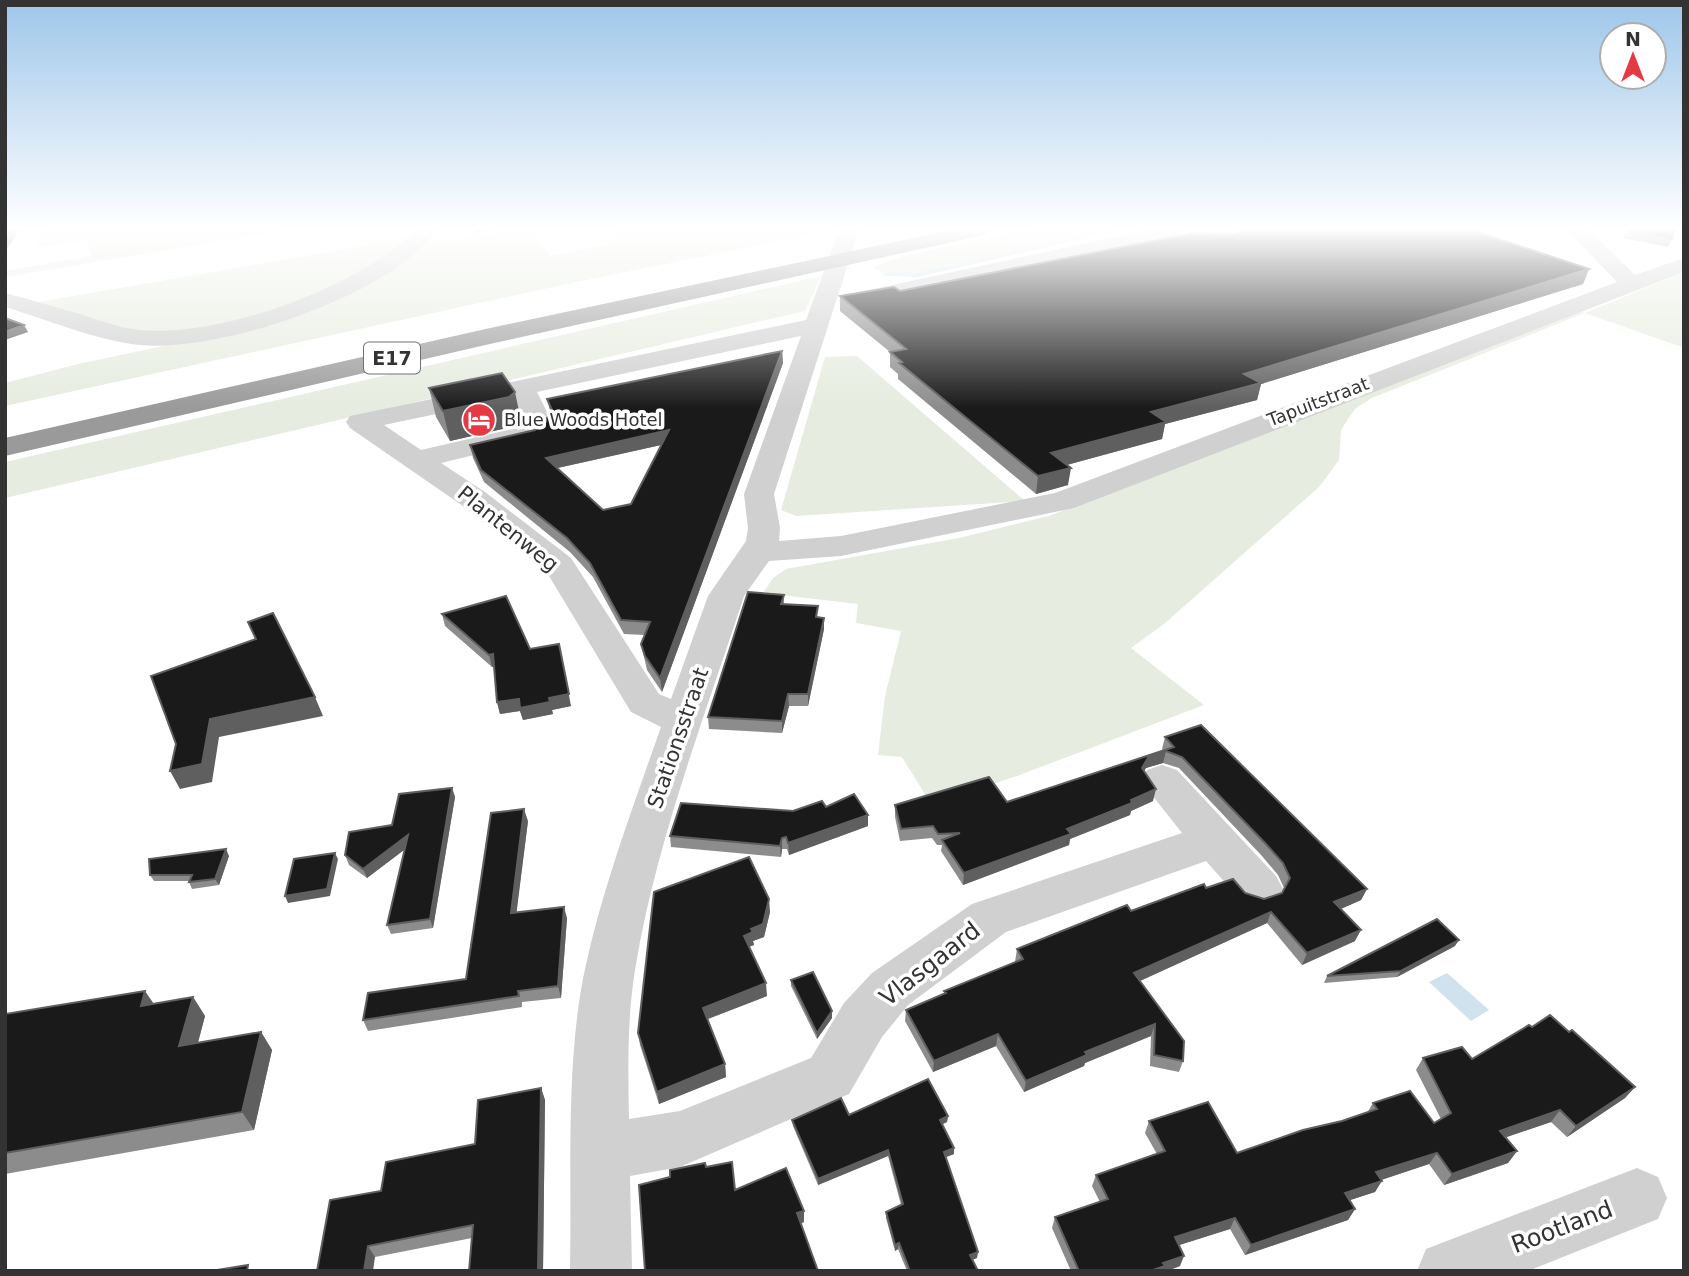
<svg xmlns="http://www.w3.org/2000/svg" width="1689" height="1276" font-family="'DejaVu Sans',sans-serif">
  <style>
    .green { fill: #e6ecdf }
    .water { fill: #cfe2ee }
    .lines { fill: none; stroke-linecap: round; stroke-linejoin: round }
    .stream { fill: #cfe2ee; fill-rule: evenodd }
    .minor { fill: #d0d0d0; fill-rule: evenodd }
    .highway { fill: #9a9a9a; fill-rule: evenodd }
    .wall { fill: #8c8c8c; fill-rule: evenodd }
    .shaded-wall { fill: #5f5f5f }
    .building { fill: #1a1a1a; stroke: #5f5f5f; stroke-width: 2; fill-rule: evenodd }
    .labels { text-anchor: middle; stroke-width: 7; stroke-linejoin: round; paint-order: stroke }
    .far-street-label { font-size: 18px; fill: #333; stroke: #fff }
    .far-poi-label { font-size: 18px; fill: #333; stroke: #fff; text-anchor: start }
    .shield { fill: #fff; stroke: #707070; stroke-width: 2 }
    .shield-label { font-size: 19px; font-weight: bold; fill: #333 }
    .street-label { font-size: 21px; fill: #333; stroke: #fff }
    .near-street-label { font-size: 24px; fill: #333; stroke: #fff }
  </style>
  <rect width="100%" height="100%" fill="#fff"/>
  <path class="green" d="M43 230H288L5 277V271L91 256 87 240 36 248Z
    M527 230 551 256 620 242 612 230H834L576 282 5 406V383L78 364 234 331 270 317 422 244Z
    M1029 230H1117L918 275 886 274 873 268C882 258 1003 235 1029 230Z
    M415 237 355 280 256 316 191 333 145 334 33 303Z
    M1684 272V348L1585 313 1372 398 1356 408 1348 419 1341 430 1339 460 1319 487 1164 624 1131 648 1204 705 1017 776 931 804 902 757 878 755 885 696 901 631 856 623 858 604 763 593 773 578 786 569 959 538 1049 516 1580 311 1585 313Z
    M821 276 805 311 5 498V462Z
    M857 356 1025 501 796 516 781 510 825 357Z"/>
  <path class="water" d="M1447 973 1489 1010 1471 1021 1429 982Z"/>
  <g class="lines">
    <path class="stream" d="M1112 230H1119L918 277 886 276 883 274 886 272 918 273Z"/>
    <path class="minor" d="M416 230H437C391 296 218 353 140 345 94 340 49 320 5 307V293C31 300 57 307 83 315 101 321 120 328 140 330 221 338 359 287 416 230Z
      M839 230H859L774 494 780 528 779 541 841 536 1055 493 1617 282 1567 230H1589L1635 275 1684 258V272L1074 508 841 556 769 561 744 596C704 719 656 842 635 970 627 1020 628 1070 629 1119L680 1111 811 1058 844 1003 872 973 972 904 1182 833 1141 781 1147 770 1162 765 1177 770 1276 876 1283 889 1276 902 1259 908 1242 902 1206 861 1006 932 908 1005 882 1037 849 1094 680 1167 630 1176 632 1271H570C572 1175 565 1062 585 969 603 886 633 807 661 727L631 712 546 571 463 506 350 428 346 422 350 416 360 414 806 320ZM801 336 744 494 748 528 746 541 708 596 671 699 659 694 571 558 485 492 441 463 536 440 553 424 537 392ZM512 398 524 422 516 428 421 450 384 425Z
      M1148 230H1184L1181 234 1174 236 850 308 842 306 839 301 842 296 850 294Z
      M1637 1168 1658 1177 1667 1198 1658 1219 1528 1271H1417L1426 1249Z"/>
    <path class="highway" d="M951 230H989L986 234 979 236 481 346 5 456V438L481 330Z"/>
  </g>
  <path class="wall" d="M1627 230 1672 239 1668 247 1623 238Z
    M1589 269 1583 284 1261 384 1257 400 1165 424 1162 439 1067 465 1068 485 1036 494 898 379V374L890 367V352L840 311V296L900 291Z
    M782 351 783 363 662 692 647 670 641 644 645 635 624 634 593 577 570 552 484 482 473 458 470 445 535 430 551 415 547 399ZM661 445 631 504 603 510 558 468Z
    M429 388 521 421 515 426 450 441 436 417Z
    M784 595V604L819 617 824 629 808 706H789L782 733 709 729 708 717Z
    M442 614 530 649 571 706 552 710 553 714 523 720 520 711 500 714 497 702 494 666 492 667 445 626Z
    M1165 737 1367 889 1361 900 1341 909 1355 941 1302 965 1267 923 1140 981 1183 1061 1179 1072 1150 1066 1151 1036 1085 1063 1084 1066 1024 1092 996 1046 933 1072 905 1021 906 1010 944 994V991L1015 962 1017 949 1131 911 1206 888 1245 893 1264 899 1282 893 1284 888 1278 875 1262 856 1179 768 1163 763 1146 768 1144 771 1153 801 1131 811 1130 815 1070 839 1069 845 963 885 941 851 942 845H937L932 838 900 841 895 817V805L1007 802 1164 751 1162 749Z
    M452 788 455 797 433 928 391 934 387 925 405 849 367 878 349 865 345 855Z
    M826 807 868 826 789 855 787 849H782L781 857 671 847 670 836 793 811Z
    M528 821 516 913 567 918 561 998 522 1002V1007L368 1031 363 1020 466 979Z
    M229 856 219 885 192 889 189 882V881H154L150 875Z
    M770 912 764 937 753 941 754 945 749 947 767 996 708 1019 725 1064 726 1077 659 1104 640 1045 638 1033Z
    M1455 946 1397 977 1324 983 1327 976Z
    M791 980 832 1011V1018L817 1039 791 986Z
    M193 997 205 1016 198 1043 261 1032 272 1050 254 1130 5 1174V1014L154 1004Z
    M1532 1027 1635 1087 1625 1098 1567 1137 1551 1122 1506 1137 1517 1151 1508 1163 1444 1185 1429 1164 1381 1180 1375 1192 1350 1200 1355 1209 1348 1220 1245 1255 1230 1229 1179 1245 1180 1266 1167 1271H1071L1052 1228 1055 1217 1100 1202 1092 1186 1096 1175 1157 1154 1145 1133 1149 1121 1237 1153 1367 1113 1373 1103 1434 1123 1441 1119 1416 1070 1423 1058 1472 1059Z
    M541 1088 545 1100 543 1271H469L472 1238 375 1257 317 1271 381 1191 475 1144Z
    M849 1115 948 1116 947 1122 942 1124 954 1148V1154L946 1157 977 1258 972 1260 978 1271H907L898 1249 895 1251 886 1218V1212L901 1205 888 1156 818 1185 793 1126 792 1120Z"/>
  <path class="shaded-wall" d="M9 230H19L7 249H5V236Z
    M476 230H493L477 233Z
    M1589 269 1583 284 1261 384 1257 400 1165 424 1162 439 1048 470 1051 453 1244 374Z
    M24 325 28 332 5 340V332Z
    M782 351 783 363 662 692 660 678Z
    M515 392 521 421 515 426 450 441 443 411Z
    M669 430 670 443 548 470 546 458Z
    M1071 468 1068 485 1036 494 1038 476Z
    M824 618V629L808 706V694Z
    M559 644 571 706 552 710 553 714 523 720 520 711 500 714 497 702 519 699 549 698Z
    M493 654 496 666 492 667 489 655Z
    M788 694 789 706 782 733V721Z
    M315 697 323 716 219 737 212 782 180 789 170 771 210 719Z
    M1166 751 1163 763 1146 768 1139 780 1142 768 1149 756Z
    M452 788 455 797 433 928 430 919Z
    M1156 789 1153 801 1131 811 1130 815 1070 839 1069 845 963 885 964 873 1067 829Z
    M524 809 528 821 515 925 511 913Z
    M868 815V826L789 855 788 843Z
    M408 835 412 844 367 878 363 869Z
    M782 838V849L781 857 780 846Z
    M226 849 229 856 219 885 215 879Z
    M335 853 338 859 330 896 288 903 285 896Z
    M1367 889 1361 900 1329 914 1334 902Z
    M769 899 770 912 764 937 753 941 754 945 745 948 744 936 751 929Z
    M564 907 567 918 561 998 558 986Z
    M1271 912 1267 923 1131 985 1134 973Z
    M1361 930 1355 941 1302 965 1307 953Z
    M1459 940 1455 946 1397 977 1401 971Z
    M766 983 767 996 705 1020 703 1008Z
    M145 991 158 1010 141 1006Z
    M193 997 205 1016 192 1064 179 1046Z
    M832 1011V1018L817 1039V1033Z
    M1155 1024 1151 1036 1085 1063 1084 1066 1024 1092 1026 1081 1085 1052Z
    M261 1032 272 1050 254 1130 242 1112Z
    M998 1034 996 1046 933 1072 934 1061Z
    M725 1064 726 1077 659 1104 657 1092Z
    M1635 1087 1625 1098 1567 1137 1576 1126Z
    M541 1088 545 1100 543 1271H538Z
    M1560 1110 1551 1122 1492 1142 1500 1131Z
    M948 1116 947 1122 939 1126 940 1120Z
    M954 1148V1154L944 1158V1152Z
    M888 1150V1156L818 1185V1179Z
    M1517 1151 1508 1163 1444 1185 1452 1174Z
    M1437 1153 1429 1164 1369 1184 1376 1172Z
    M1382 1181 1375 1192 1338 1204 1345 1193Z
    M1355 1209 1348 1220 1245 1255 1251 1245Z
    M804 1211V1222L798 1225 797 1213Z
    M1235 1218 1230 1229 1170 1248 1175 1237Z
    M899 1243 898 1249 895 1251V1245Z
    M368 1246 375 1257 373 1271H364Z
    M978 1252 977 1258 969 1261 970 1255Z
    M1184 1256 1180 1266 1167 1271H1150L1163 1263Z"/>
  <path class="building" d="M1250 230H1472L1589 269 1244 374 1261 383 1151 412 1166 422 1051 453 1071 468 1038 476 899 363 902 362 890 352 906 349 840 296 894 287 900 291 1193 233 1233 234Z
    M1627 230H1674L1672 239Z
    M5 318 24 325 5 332Z
    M782 351 660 678 645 656 641 644 650 622 621 620 590 563 567 538 481 470 470 445 535 430 553 412 547 399ZM669 430 631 504 603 510 546 458Z
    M502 373 515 392 509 397 443 411 429 388Z
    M748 592 784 595 781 604 818 606 816 617 824 618 808 694H788L782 721 708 717Z
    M506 596 530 649 559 644 569 694 549 698 550 702 520 708 519 699 497 702 493 654 489 655 442 614Z
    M273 613 315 697 210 719 202 764 170 771 176 744 151 676 256 639 248 622Z
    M1201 725 1367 889 1334 902 1361 930 1307 953 1271 912 1134 973 1184 1041 1183 1061 1154 1055 1155 1024 1085 1052 1087 1055 1026 1081 998 1034 934 1061 906 1010 946 993 944 991 1023 959 1017 949 1127 905 1131 911 1204 884 1206 888 1233 879 1245 893 1264 899 1282 893 1290 878 1283 863 1266 844 1182 757 1166 751 1149 756 1142 768 1156 789 1131 800 1132 803 1067 829 1071 834 964 873 942 840 960 833 938 834 933 826 901 829 895 805 989 777 1007 802 1174 747 1165 737Z
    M452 788 430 919 387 925 408 835 363 869 345 855 349 832 392 825 399 794Z
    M854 794 868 815 788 843 786 837 782 838 780 846 670 836 681 803 793 811 822 801 826 807Z
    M524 809 511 913 564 907 558 986 518 991 519 996 363 1020 368 993 466 979 491 813Z
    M226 849 215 879 189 882 192 875H150L149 859Z
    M335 853 327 889 285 896 294 859Z
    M749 857 769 899 763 924 751 929 753 932 744 936 766 983 703 1008 725 1064 657 1092 638 1033 654 892Z
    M1437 919 1459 940 1401 971 1327 976Z
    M813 972 832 1011 817 1033 791 980Z
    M145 991 141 1006 193 997 179 1046 261 1032 242 1112 5 1153V1014Z
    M1550 1015 1569 1032 1572 1030 1635 1087 1576 1126 1560 1110 1500 1131 1517 1151 1452 1174 1437 1153 1376 1172 1382 1181 1345 1193 1355 1209 1251 1245 1235 1218 1175 1237 1184 1256 1163 1263 1165 1266 1150 1271H1079L1055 1217 1108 1199 1096 1175 1165 1151 1149 1121 1208 1102 1237 1153 1303 1130 1342 1121 1377 1109 1373 1103 1410 1091 1434 1123 1451 1113 1423 1058 1462 1047 1472 1059 1529 1025 1532 1027Z
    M928 1079 948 1116 940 1120 954 1148 944 1152 978 1252 970 1255 978 1271H910L899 1243 895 1245 886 1212 903 1204 888 1150 818 1179 792 1120 841 1098 849 1115Z
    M541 1088 538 1271H469L473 1225 368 1246 364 1271H317L330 1200 381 1191 386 1162 475 1144 478 1100Z
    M732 1162 735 1190 786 1168 804 1211 797 1213 818 1271H645L639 1185 670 1177V1170L705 1163 706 1167Z
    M248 1265 247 1271H211Z"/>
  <linearGradient id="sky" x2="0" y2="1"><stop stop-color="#9ec6ea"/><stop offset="0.56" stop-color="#fff"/><stop offset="1" stop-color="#fff" stop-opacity="0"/></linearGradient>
  <rect width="1689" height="408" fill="url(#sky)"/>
  <defs>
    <g id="hotel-disc" transform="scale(1.75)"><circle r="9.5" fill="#e63946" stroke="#fff"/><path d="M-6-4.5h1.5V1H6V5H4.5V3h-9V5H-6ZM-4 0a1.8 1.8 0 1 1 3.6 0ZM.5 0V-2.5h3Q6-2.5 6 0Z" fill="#fff"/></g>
  </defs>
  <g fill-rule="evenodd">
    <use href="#hotel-disc" x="479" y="420"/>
  </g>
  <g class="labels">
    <g class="far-street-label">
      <text transform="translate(1318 402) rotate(-21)" y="6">Tapuitstraat</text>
    </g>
    <g class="far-poi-label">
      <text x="504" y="426">Blue Woods Hotel</text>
    </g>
    <rect class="shield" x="364" y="342.5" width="56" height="31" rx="5"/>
    <g class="shield-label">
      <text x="392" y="365">E17</text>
    </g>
    <g class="street-label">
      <text transform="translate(508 529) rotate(39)" y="7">Plantenweg</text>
      <text transform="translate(678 738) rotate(-71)" y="7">Stationsstraat</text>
    </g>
    <g class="near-street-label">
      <text transform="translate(930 964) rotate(-38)" y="8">Vlasgaard</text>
      <text transform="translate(1562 1227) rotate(-21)" y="8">Rootland</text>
    </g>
  </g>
  <rect width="1689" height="1276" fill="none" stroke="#333333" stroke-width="14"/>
  <g transform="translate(1633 56)"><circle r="33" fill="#ffffff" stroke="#adadad" stroke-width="2"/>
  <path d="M0-5L12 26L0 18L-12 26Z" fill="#e63946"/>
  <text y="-10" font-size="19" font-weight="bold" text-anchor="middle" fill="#333333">N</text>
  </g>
</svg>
